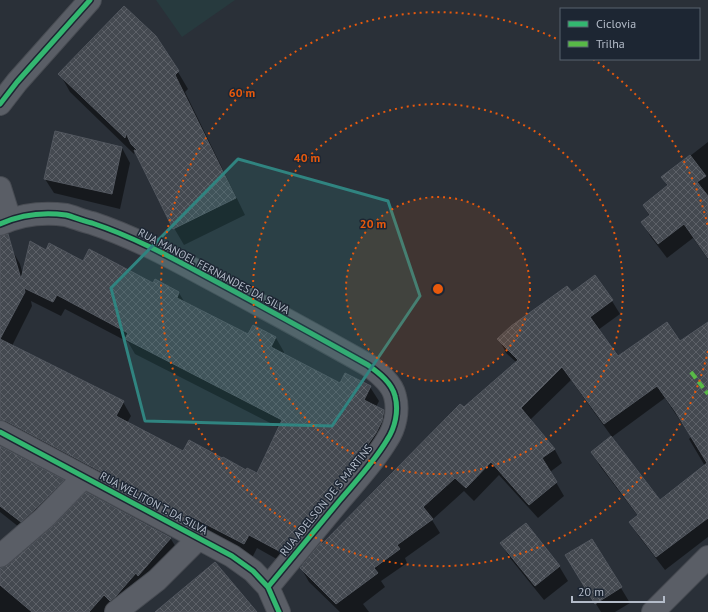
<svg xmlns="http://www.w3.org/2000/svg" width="708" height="612" font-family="'PT Sans',sans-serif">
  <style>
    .park { fill: #273a3e }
    .shadow { fill: #0007; fill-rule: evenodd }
    .building { fill: url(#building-cross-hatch); stroke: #52575f; fill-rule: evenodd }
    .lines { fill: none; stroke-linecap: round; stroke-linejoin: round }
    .minor-casing { stroke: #484c53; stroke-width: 24 }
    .minor { stroke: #5a5e66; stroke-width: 22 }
    .quiet { stroke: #58b947; stroke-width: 4; stroke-dasharray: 8 4; stroke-linecap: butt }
    .cycleway-casing { stroke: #1d2633; stroke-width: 8 }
    .cycleway { stroke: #33b770; stroke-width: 5 }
    .marked { fill: #308480; fill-opacity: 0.2; stroke: #308480; stroke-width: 3; stroke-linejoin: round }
    .ring { fill: none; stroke: #e8590c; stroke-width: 2; stroke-dasharray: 2 4 }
    .labels { text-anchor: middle; stroke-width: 3; stroke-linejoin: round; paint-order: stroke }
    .street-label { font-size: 11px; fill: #b4bcc9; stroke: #1d2633 }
    .centre { fill: #e8590c; stroke: #1d2633; stroke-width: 2 }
    .ring-label { font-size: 12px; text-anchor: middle; font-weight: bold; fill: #e8590c; stroke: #1d2633; stroke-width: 3; stroke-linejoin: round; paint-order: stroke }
  </style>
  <defs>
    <pattern id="building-cross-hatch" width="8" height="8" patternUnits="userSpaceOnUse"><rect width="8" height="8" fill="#444950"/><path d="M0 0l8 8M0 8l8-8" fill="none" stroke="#5d6168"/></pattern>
  </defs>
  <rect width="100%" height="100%" fill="#2a3038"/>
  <path class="park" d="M156 0H235L182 37Z"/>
  <path class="shadow" d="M178 72 188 89 185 92 245 215 184 245 174 228 135 150 134 154 70 92 60 74Z
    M56 133 122 148 130 163 120 209 54 193 45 179Z
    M708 142V259L693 238 667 258 651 237 642 222 650 217 644 206 668 187 663 177Z
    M12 250 20 264 23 275 47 251 179 293 185 303 249 335 276 338 284 352 283 354 340 384 370 387 379 401 376 407 383 411 392 426 289 566 257 548 252 558 0 437V272ZM31 301 61 316 65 309 128 342 135 354 280 428 257 475 184 452 127 423 131 416 123 402 12 346 32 306Z
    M595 276 612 301 620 314 598 330 617 357 680 342 708 324V537L665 570 638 535 630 522 638 516 600 466 592 452 660 502 705 466 689 439 691 437 665 398 612 437 571 380 530 420 555 450 562 463 550 472 564 496 538 518 499 475 474 501 464 491 432 520 440 533 405 558 407 563 381 581 385 587 363 604 369 612H340L309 582 301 568 323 542 324 543 464 409 517 363 506 353 499 339 571 293Z
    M0 447 63 481 71 495 29 535 0 512Z
    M87 494 171 539 177 549 115 612H0V569H3L53 528Z
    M592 540 630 603 615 612H601L575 570Z
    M501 543 559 566 568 581 544 600 510 558Z"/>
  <path class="building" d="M124 6 156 36 179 71 175 75 236 198 173 229 134 150 138 151 131 144 126 133 125 138 58 74Z
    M55 131 122 147 112 194 44 179Z
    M690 155 706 176 697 182 708 196V258L684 224 658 244 641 222 650 215 643 205 668 185 661 177Z
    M8 234 21 279 30 241 46 250 49 243 83 261 89 249 153 283 155 279 179 292 177 298 248 334 253 325 276 337 271 347 340 383 345 373 371 386 364 400 384 410 382 421 376 433 355 463 281 552 249 535 244 544 190 516 188 518 6 421 0 420V236ZM24 288 53 302 57 295 128 333 125 339 282 420 257 473 247 468 246 470 223 457 222 458 189 440 183 451 116 416 124 401 0 339 25 292Z
    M595 275 613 300 590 317 618 356 667 322 680 341 708 322V518L656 557 629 522 638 515 591 452 611 436 660 500 707 463 675 411 657 386 604 424 562 367 521 408 555 449 542 458 557 482 529 505 491 462 466 488 455 478 423 507 433 519 397 545 400 549 374 568 378 573 336 604 300 568 323 540 320 546 460 404 464 407 518 360 497 339 511 326 567 286 572 292Z
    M0 446 64 480 35 509 21 522 0 506Z
    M86 492 171 538 138 576 136 573 116 596 110 601 104 595 89 612H32L0 585V568L8 565 52 527Z
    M526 523 560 566 535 586 500 543Z
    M592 539 622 587 595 604 565 555Z
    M215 562 257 612H155Z"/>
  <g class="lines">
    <g class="minor-casing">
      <path id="minor" d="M0 104 17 82 90 0
        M0 188 10 220
        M0 224C20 215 44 212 66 215 74 217 83 221 92 223 131 236 167 255 202 274 258 304 313 334 368 365 379 373 392 383 395 396 399 411 395 428 387 440 374 462 356 481 340 500 316 529 292 558 268 587
        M0 432 232 556 253 571 268 587 279 612
        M0 556 44 518 84 477
        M116 612 157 580 199 538
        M653 612 708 557"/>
    </g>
    <use href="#minor" class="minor"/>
    <path class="quiet" d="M691 372 708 394"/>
    <g class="cycleway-casing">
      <path id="cycleway" d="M0 104 17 82 90 0
        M0 224C20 215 44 212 66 215 74 217 83 221 92 223 131 236 167 255 202 274 258 304 313 334 368 365 379 373 392 383 395 396 399 411 395 428 387 440 374 462 356 481 340 500 316 529 292 558 268 587
        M0 432 232 556 253 571 268 587 279 612"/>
    </g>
    <use href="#cycleway" class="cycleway"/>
  </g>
  <path class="marked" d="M238 159 388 201 420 296 332 426 145 421 111 288Z"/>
  <circle cx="438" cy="289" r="92" fill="#e8590c" fill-opacity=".12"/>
  <g class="ring">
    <circle cx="438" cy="289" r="92"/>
    <circle cx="438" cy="289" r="185"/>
    <path d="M708 351A277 277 0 1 1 559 40M593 59A277 277 0 0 1 708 227"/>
  </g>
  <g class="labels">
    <g class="street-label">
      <text transform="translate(214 271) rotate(28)" y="4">RUA MANOEL FERNANDES DA SILVA</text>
      <text transform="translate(326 500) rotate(-51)" y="4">RUA ADELSON DE S MARTINS</text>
      <text transform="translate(154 503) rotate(28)" y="4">RUA WELITON T. DA SILVA</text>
    </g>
  </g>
  <circle cx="438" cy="289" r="6" class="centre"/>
  <g class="ring-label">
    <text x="242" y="97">60 m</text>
    <text x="307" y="162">40 m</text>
    <text x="373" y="228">20 m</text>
  </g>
  <rect x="560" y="8" width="140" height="52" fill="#1d2633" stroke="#59626f"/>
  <rect x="568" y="21" width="20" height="6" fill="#33b770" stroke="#59626f"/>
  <text x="596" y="28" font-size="12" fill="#b4bcc9">Ciclovia</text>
  <rect x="568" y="41" width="20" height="6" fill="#58b947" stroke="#59626f"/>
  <text x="596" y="48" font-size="12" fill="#b4bcc9">Trilha</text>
  <path d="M572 596v6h92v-6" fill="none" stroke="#b4bcc9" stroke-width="2"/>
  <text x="578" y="596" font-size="12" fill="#b4bcc9" stroke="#1d2633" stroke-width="3" paint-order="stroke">20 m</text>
</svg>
